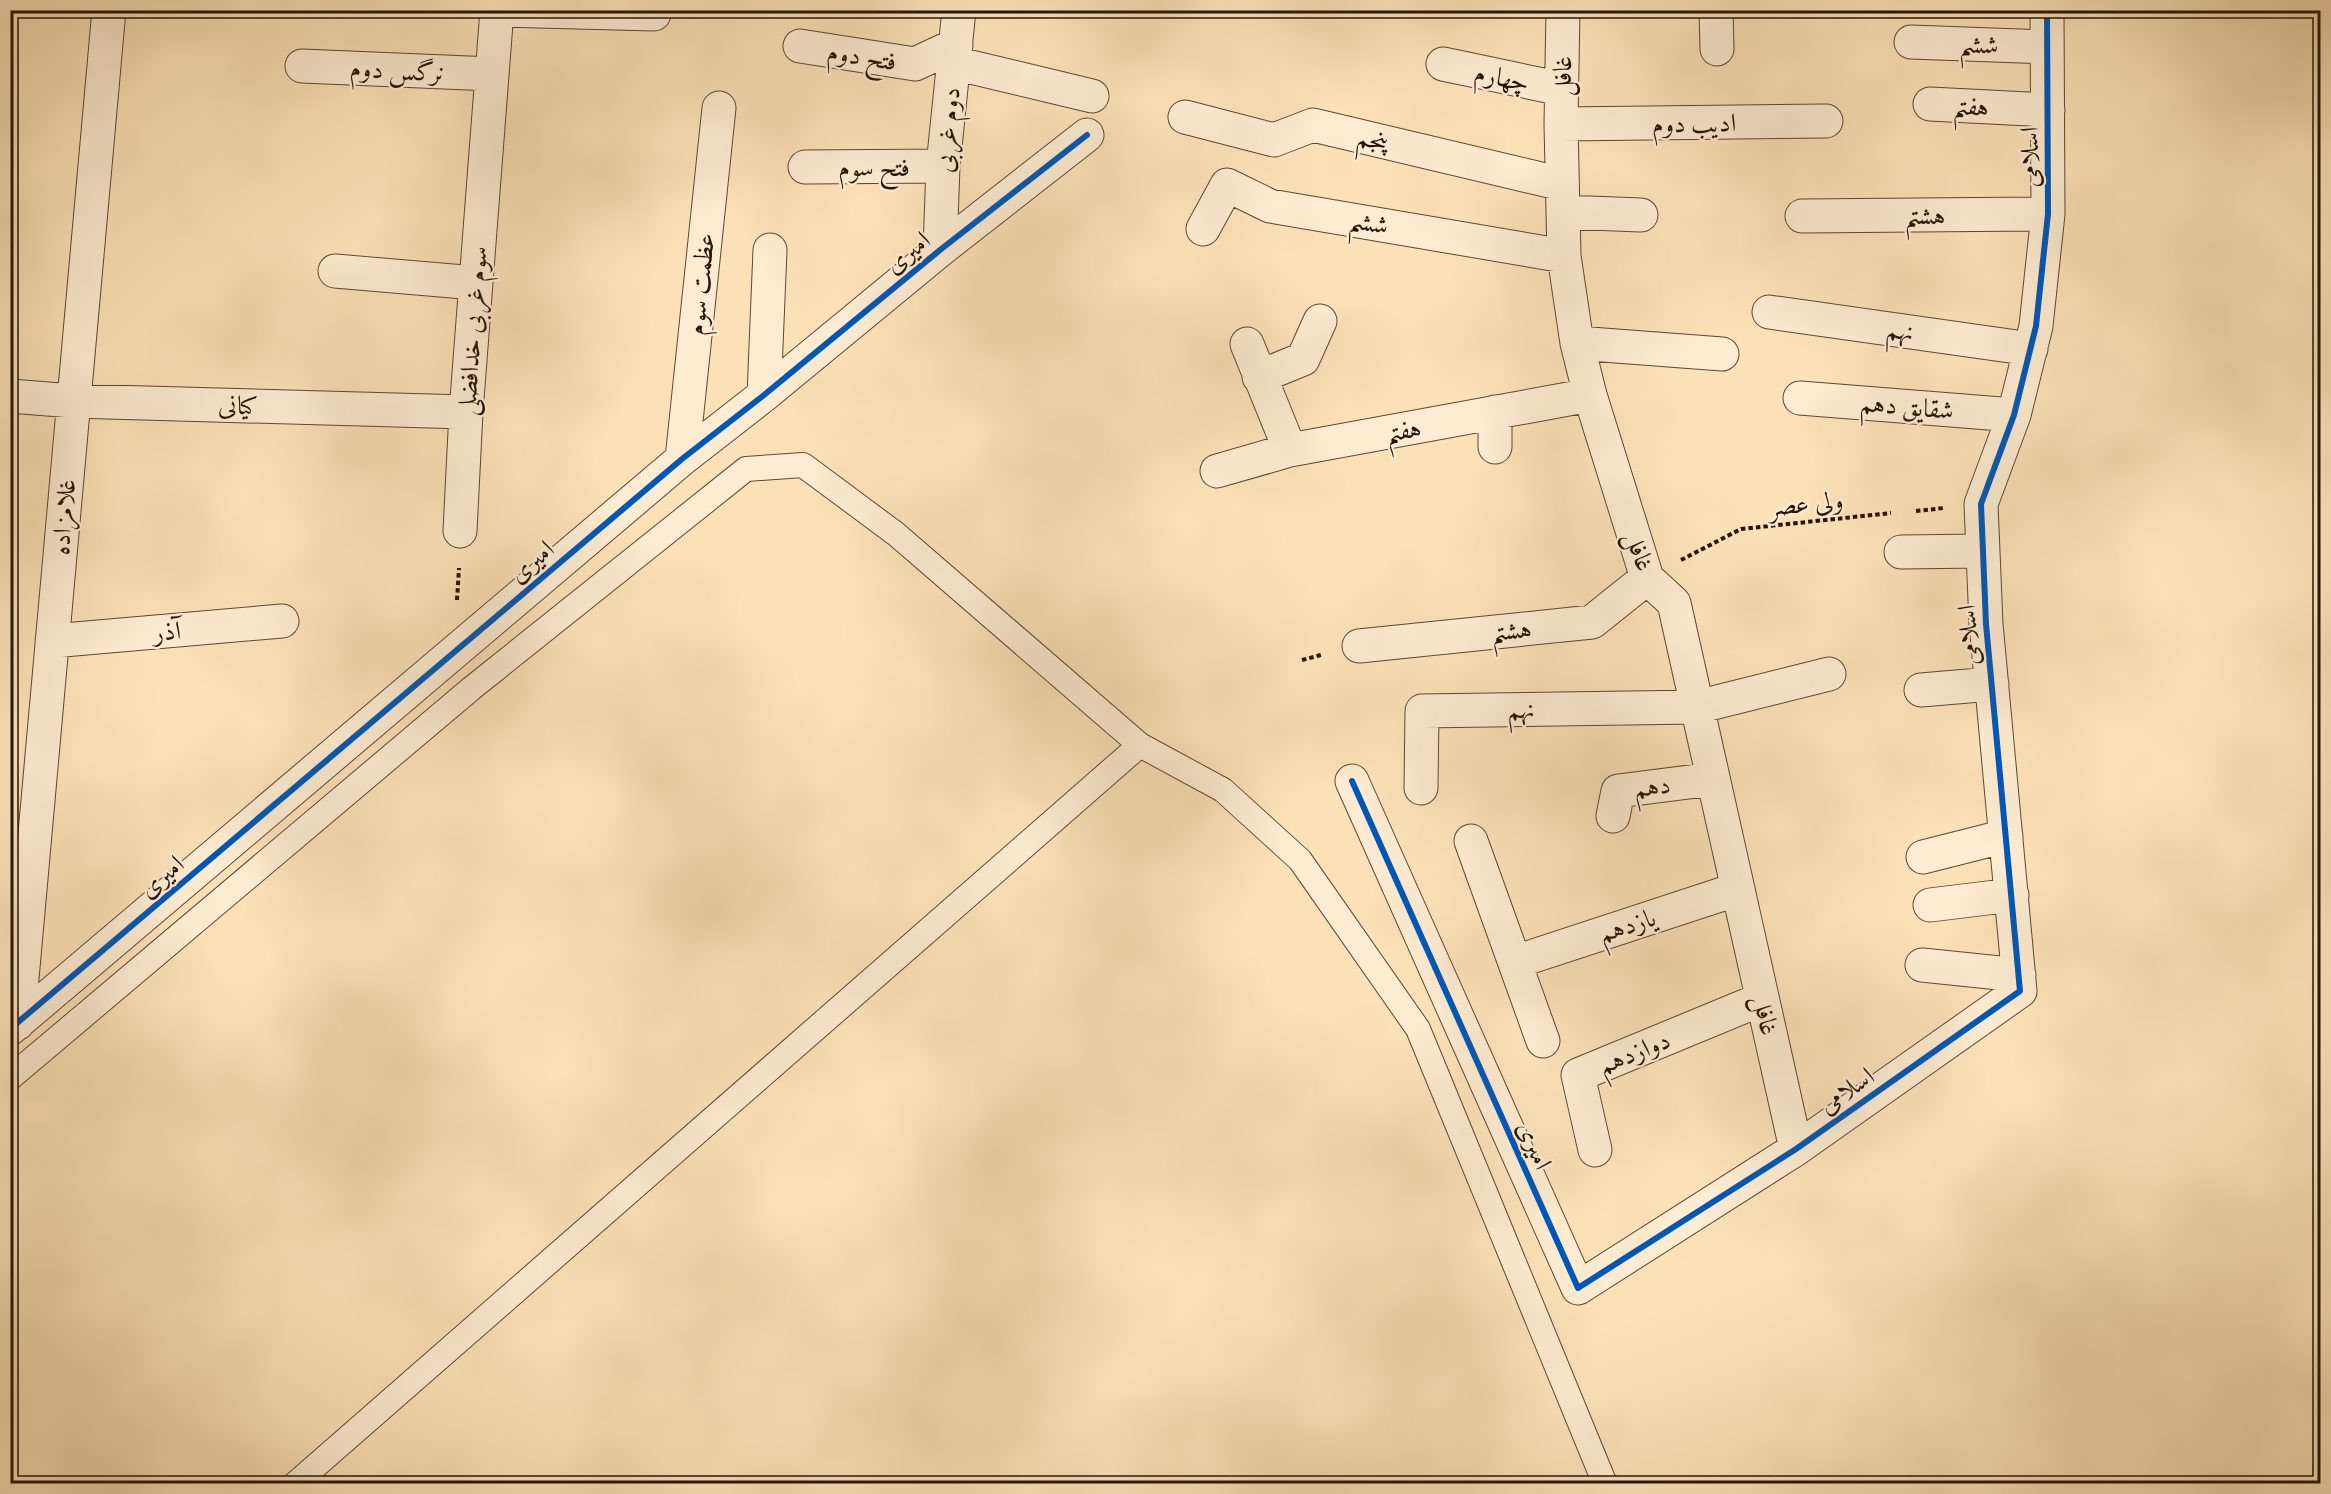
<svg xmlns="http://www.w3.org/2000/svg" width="2331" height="1494" font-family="'Sorts Mill Goudy',Amiri,serif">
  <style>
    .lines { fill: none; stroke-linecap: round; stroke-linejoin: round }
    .service-casing { stroke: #5b4734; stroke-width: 26 }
    .minor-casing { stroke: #5b4734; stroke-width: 35 }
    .path { stroke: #251408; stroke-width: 4; stroke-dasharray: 4.5 3; stroke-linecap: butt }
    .service { stroke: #fdecd1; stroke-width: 24 }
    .minor { stroke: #fdecd1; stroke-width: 33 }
    .cycleway-casing { stroke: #fdecd1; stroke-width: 10 }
    .cycleway { stroke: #0057b8; stroke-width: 6 }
    .labels { text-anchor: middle; stroke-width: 4.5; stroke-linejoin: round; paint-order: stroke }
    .street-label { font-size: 26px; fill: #251408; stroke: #fdecd1 }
  </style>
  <rect width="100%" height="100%" fill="#fce1b8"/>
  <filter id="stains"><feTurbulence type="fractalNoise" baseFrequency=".00333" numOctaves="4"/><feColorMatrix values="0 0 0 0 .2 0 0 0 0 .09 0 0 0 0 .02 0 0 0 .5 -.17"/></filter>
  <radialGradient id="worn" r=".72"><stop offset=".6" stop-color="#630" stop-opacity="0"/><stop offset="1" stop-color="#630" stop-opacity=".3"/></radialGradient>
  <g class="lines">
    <g class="service-casing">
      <path id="service" d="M10 1078 472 688 746 469 803 465 896 534 1140 745 1223 790 1300 860 1418 1029 1605 1484
        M295 1484 1140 745"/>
    </g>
    <g class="minor-casing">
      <path id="minor" d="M502 10 654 14
        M1563 10 1561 124 1564 256 1577 343 1590 395 1647 578 1674 603 1796 1149
        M1716 10 1717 49
        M1911 42 2047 47
        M800 46 915 64 956 45
        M954 63 1092 96
        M1443 64 1562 89
        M302 66 492 74
        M1930 104 2048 110
        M1185 117 1274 140 1313 125 1562 184
        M1561 124 1826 121
        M805 167 943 166
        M1563 212 1641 215
        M1802 216 2048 214
        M1203 229 1227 185 1270 206 1564 256
        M940 250 943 166 959 10
        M335 271 476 283
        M1769 312 2031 349
        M1577 343 1722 354
        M1247 344 1290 450
        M1259 377 1303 359 1320 321
        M764 395 770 250
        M10 396 73 401 466 412
        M1800 398 2014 415
        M1495 447V412
        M682 459 719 108
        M1217 471 1290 450 1590 395
        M460 531 466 412 497 10
        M1901 552 1982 551
        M52 641 282 621
        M1359 646 1592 622 1647 578
        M1921 690 1992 684
        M1352 781 1578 1288 1796 1149 2020 991 1986 624 1981 504 2014 415 2036 326 2048 214 2047 10
        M1421 788 1422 711 1697 707 1829 674
        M1613 816 1618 791 1713 779
        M1471 841 1543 1041
        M1923 857 2006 836
        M1930 905 2012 895
        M1515 962 1738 889
        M1922 965 2019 975
        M18 1023 109 10
        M10 1029 682 459 764 395 940 250 1087 135
        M1595 1150 1578 1075 1762 999"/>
    </g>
    <path class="path" d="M1916 511 1944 508
      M1681 560 1741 529 1891 513
      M457 600 459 568
      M1302 660 1321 655"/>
    <use href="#service" class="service"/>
    <use href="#minor" class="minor"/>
    <g class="cycleway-casing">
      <path id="cycleway" d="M1352 781 1578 1288 1796 1149 2020 991 1986 624 1981 504 2014 415 2036 326 2048 214 2047 10
        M10 1029 682 459 764 395 940 250 1087 135"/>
    </g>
    <use href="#cycleway" class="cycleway"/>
  </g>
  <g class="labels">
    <g class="street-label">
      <text transform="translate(1979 44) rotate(2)" y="9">ششم</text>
      <text transform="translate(862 56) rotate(9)" y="9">فتح دوم</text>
      <text transform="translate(397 70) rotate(3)" y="9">نرگس دوم</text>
      <text transform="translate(1562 76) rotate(-89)" y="9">غافل</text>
      <text transform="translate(1502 77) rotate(12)" y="9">چهارم</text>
      <text transform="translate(1971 106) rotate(3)" y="9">هفتم</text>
      <text transform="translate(1694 123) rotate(-1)" y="9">ادیب دوم</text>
      <text transform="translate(947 130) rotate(-85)" y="9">دوم غربی</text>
      <text transform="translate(1373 139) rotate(13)" y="9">پنجم</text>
      <text transform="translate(2029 157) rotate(-90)" y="9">اسلامی</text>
      <text x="874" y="176">فتح سوم</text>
      <text x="1925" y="224">هشتم</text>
      <text transform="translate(1369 222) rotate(10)" y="9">ششم</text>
      <text transform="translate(907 252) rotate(-39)" y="9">امیری</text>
      <text transform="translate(700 284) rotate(-84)" y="9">عظمت سوم</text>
      <text transform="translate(1900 330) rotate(8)" y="9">نهم</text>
      <text transform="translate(472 331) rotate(-86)" y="9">سوم غربی خدافضلی</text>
      <text transform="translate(238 405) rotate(2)" y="9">کیانی</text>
      <text transform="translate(1907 406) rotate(5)" y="9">شقایق دهم</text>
      <text transform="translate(1403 430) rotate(-10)" y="9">هفتم</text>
      <text transform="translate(1806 503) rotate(-6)" y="9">ولی عصر</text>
      <text transform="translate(63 517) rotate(-85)" y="9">غلامزاده</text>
      <text transform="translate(1640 551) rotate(70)" y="9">غافل</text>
      <text transform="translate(531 561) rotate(-40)" y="9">امیری</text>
      <text transform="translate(1511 630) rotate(-6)" y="9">هشتم</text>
      <text transform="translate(167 631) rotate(-5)" y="9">آذر</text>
      <text transform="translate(1968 635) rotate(-94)" y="9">اسلامی</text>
      <text transform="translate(1521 709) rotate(-1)" y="9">نهم</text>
      <text transform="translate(1652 786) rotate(-7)" y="9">دهم</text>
      <text transform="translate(161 876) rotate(-40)" y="9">امیری</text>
      <text transform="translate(1627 925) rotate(-18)" y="9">یازدهم</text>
      <text transform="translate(1766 1015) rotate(77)" y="9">غافل</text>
      <text transform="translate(1634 1052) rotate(-22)" y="9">دوازدهم</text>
      <text transform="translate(1846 1090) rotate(-35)" y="9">اسلامی</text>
      <text transform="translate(1535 1145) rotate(66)" y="9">امیری</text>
    </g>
  </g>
  <rect width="2331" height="1494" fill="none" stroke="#fce1b8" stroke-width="36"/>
  <rect x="12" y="12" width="2307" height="1470" fill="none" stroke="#251408" stroke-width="3"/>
  <rect x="18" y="18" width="2295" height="1458" fill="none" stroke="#251408" stroke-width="1.5"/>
  <rect width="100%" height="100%" filter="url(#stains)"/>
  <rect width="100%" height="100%" fill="url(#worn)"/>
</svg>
